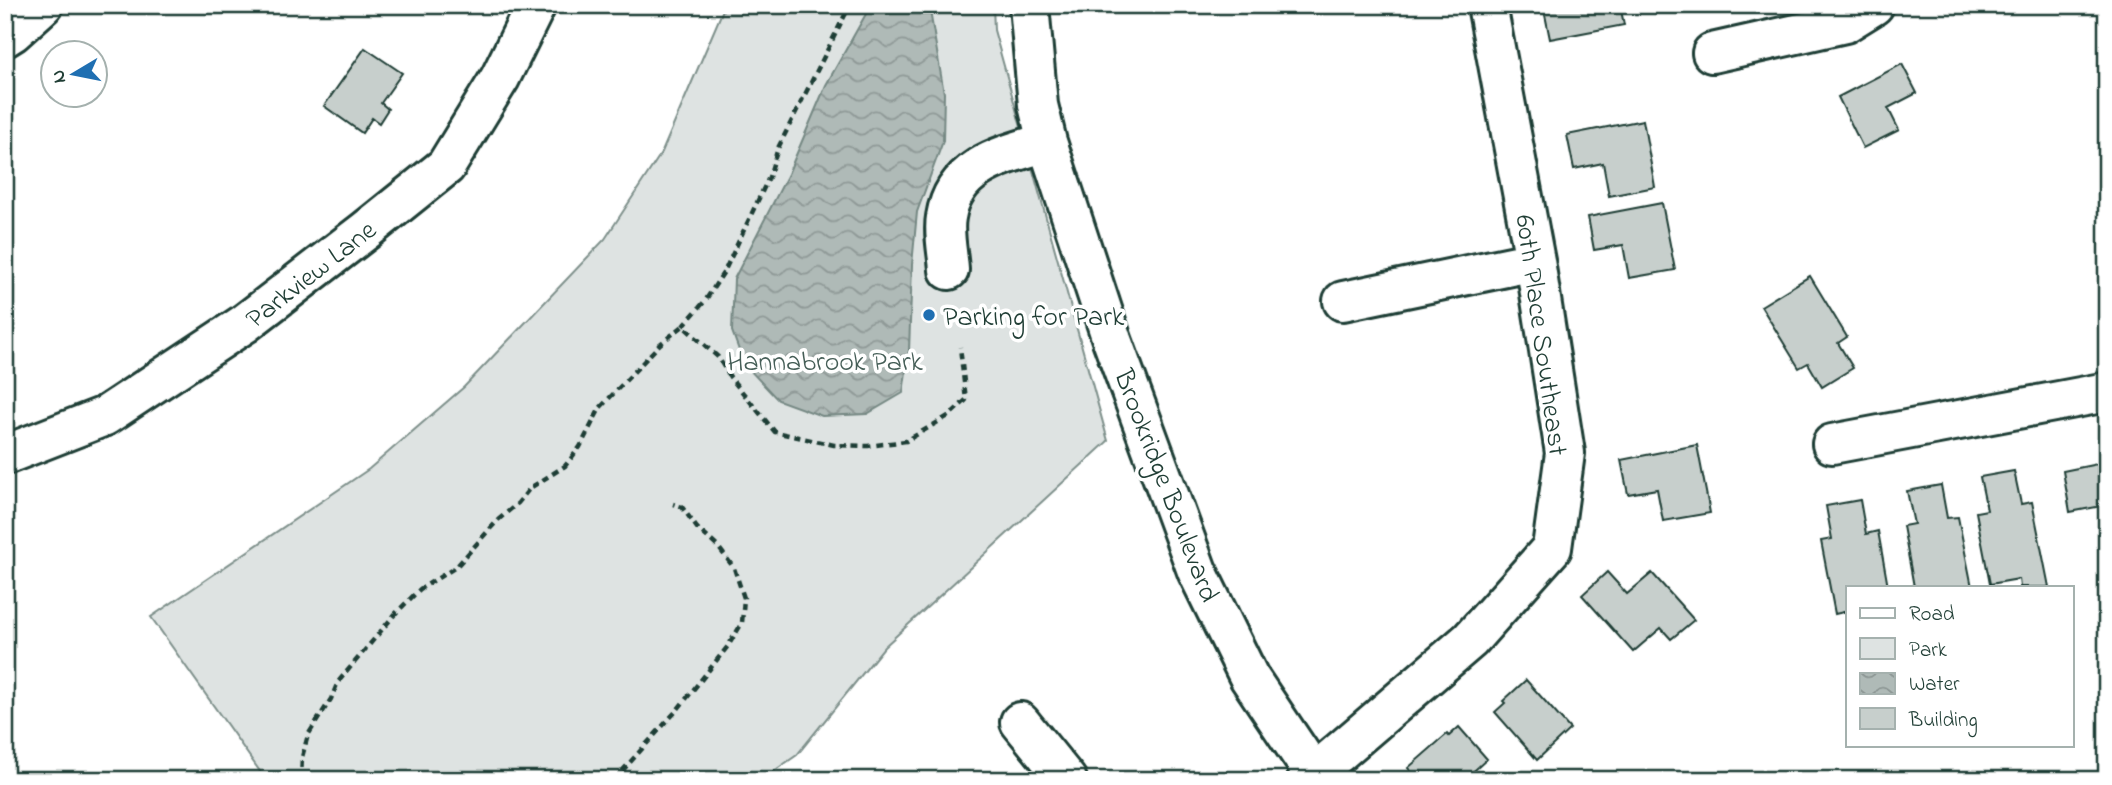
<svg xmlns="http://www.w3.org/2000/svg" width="2112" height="785" font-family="'Indie Flower',sans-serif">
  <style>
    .green { fill: #dee3e2; stroke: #7e908b; stroke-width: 2 }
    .water { fill: url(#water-waves); stroke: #758883; stroke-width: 2 }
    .building { fill: #c7cfcc; stroke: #1f3d34; stroke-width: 2 }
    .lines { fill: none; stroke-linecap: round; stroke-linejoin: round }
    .minor-casing { stroke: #1f3d34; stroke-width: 44 }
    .path { stroke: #1f3d34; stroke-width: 4.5; stroke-dasharray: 7 5; stroke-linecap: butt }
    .minor { stroke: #fff; stroke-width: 38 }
    .poi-dot { fill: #1f6fb2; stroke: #fff; stroke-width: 2.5 }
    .labels { text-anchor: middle; stroke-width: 7; stroke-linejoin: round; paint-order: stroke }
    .street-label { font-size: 28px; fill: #1f3d34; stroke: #fff }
    .poi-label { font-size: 28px; fill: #1f3d34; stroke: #fff; text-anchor: start }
    .park-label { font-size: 28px; fill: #455e57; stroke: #fff }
  </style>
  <defs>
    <pattern id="water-waves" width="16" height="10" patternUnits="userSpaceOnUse" patternTransform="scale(1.75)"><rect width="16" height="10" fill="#afbab7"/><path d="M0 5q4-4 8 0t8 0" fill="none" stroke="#8e9896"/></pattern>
  </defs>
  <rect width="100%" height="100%" fill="#fff"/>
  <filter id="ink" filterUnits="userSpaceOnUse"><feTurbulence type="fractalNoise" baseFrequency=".0143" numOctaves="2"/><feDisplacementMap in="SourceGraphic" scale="14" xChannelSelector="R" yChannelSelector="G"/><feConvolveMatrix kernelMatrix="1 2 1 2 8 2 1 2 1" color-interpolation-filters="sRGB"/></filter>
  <g filter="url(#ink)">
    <path class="green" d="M725 5H993L994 30 1108 441 884 647 797 755 761 780H266L151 617 369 469 464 387 605 239 662 152Z"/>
    <path class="water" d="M871 5H929L944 93 943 141 917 212 912 265 909 351 903 393 867 414 822 416 778 400 744 364 732 331 734 279 788 174 826 85Z"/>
    <path class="building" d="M1543 5H1620L1624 25 1550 39Z
      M365 48 402 73 381 103 388 109 379 123 372 118 362 133 324 106Z
      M1902 64 1917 93 1888 108 1899 130 1863 148 1838 97Z
      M1643 120 1655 187 1609 196 1603 163 1574 169 1567 135Z
      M1662 203 1675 270 1629 278 1623 245 1594 250 1588 217Z
      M1810 276 1847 337 1838 343 1853 368 1822 387 1808 363 1799 368 1761 306Z
      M1697 445 1710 513 1663 521 1657 489 1628 494 1621 460Z
      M2107 462V505L2070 512 2063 471Z
      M2014 471 2021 504 2032 502 2049 587H2020L2019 579 1990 584 1976 512 1987 510 1980 477Z
      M1941 485 1947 518 1958 517 1972 587H1914L1903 526 1914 524 1907 491Z
      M1860 500 1866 534 1878 531 1888 587H1848V611L1835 614 1821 541 1832 539 1826 506Z
      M1607 572 1627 594 1652 573 1694 620 1671 639 1661 628 1633 652 1582 595Z
      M1526 680 1570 729 1537 760 1495 712 1505 703 1503 701Z
      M1459 727 1487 759 1464 780H1418L1408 768 1447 734 1449 736Z"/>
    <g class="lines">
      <g class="minor-casing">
        <path id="minor" d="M1029 5 1038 105 1047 142 1112 340 1197 571 1249 677 1314 774 1320 780
          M5 37 13 32 43 5
          M1712 53 1845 23 1874 5
          M949 270C948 254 943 233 946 217 954 165 1004 155 1047 142
          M1343 301 1535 261
          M1832 444 2107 392
          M5 455 105 416 244 324 365 231 446 166 500 78 536 5
          M1020 722 1067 780
          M1307 780 1470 640 1552 548 1565 453 1535 261 1487 5"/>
      </g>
      <path class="path" d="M683 326 705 301 725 270 769 177 778 148 850 5
        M301 780 302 757 308 735 331 699 338 682 396 613 420 589 456 567 498 520 518 503 530 488 565 466 580 447 600 408 660 344 683 326 718 357 730 377 775 432 834 445 868 446 906 441 950 415 966 400 960 347
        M614 780 678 709 728 646 742 623 744 598 734 568 719 548 697 528 682 507 673 504"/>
      <use href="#minor" class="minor"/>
    </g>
  </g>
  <circle class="poi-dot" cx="929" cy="315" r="7"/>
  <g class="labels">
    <g class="street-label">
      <text transform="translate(310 273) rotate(-38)" y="10">Parkview Lane</text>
      <text transform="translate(1543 335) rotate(82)" y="10">60th Place Southeast</text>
      <text transform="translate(1168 485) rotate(69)" y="10">Brookridge Boulevard</text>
    </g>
    <g class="poi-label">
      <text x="943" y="325">Parking for Park</text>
    </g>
    <g class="park-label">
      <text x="825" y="370">Hannabrook Park</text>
    </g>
  </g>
  <rect width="2112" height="785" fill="none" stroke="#fff" stroke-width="28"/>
  <rect x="14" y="14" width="2084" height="757" fill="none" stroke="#1f3d34" stroke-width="2.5" filter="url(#ink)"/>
  <rect x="1846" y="586" width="228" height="161" fill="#ffffff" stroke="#a5b1ae" stroke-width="2"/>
  <rect x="1860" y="608" width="35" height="10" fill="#ffffff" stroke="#a5b1ae" stroke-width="2"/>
  <text x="1909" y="620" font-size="21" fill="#1f3d34">Road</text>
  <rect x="1860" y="638" width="35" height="21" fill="#dee3e2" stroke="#a5b1ae" stroke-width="2"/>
  <text x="1909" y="656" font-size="21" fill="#1f3d34">Park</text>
  <rect x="1860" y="673" width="35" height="21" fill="url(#water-waves)" stroke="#a5b1ae" stroke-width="2"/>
  <text x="1909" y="690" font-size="21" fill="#1f3d34">Water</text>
  <rect x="1860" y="708" width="35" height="21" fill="#c7cfcc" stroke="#a5b1ae" stroke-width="2"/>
  <text x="1909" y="726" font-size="21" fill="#1f3d34">Building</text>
  <g transform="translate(74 74) rotate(260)"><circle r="33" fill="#ffffff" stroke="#a5b1ae" stroke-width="2"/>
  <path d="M0-5L12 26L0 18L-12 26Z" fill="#1f6fb2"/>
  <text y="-10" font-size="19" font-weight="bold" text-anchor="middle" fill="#1f3d34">N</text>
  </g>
</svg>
